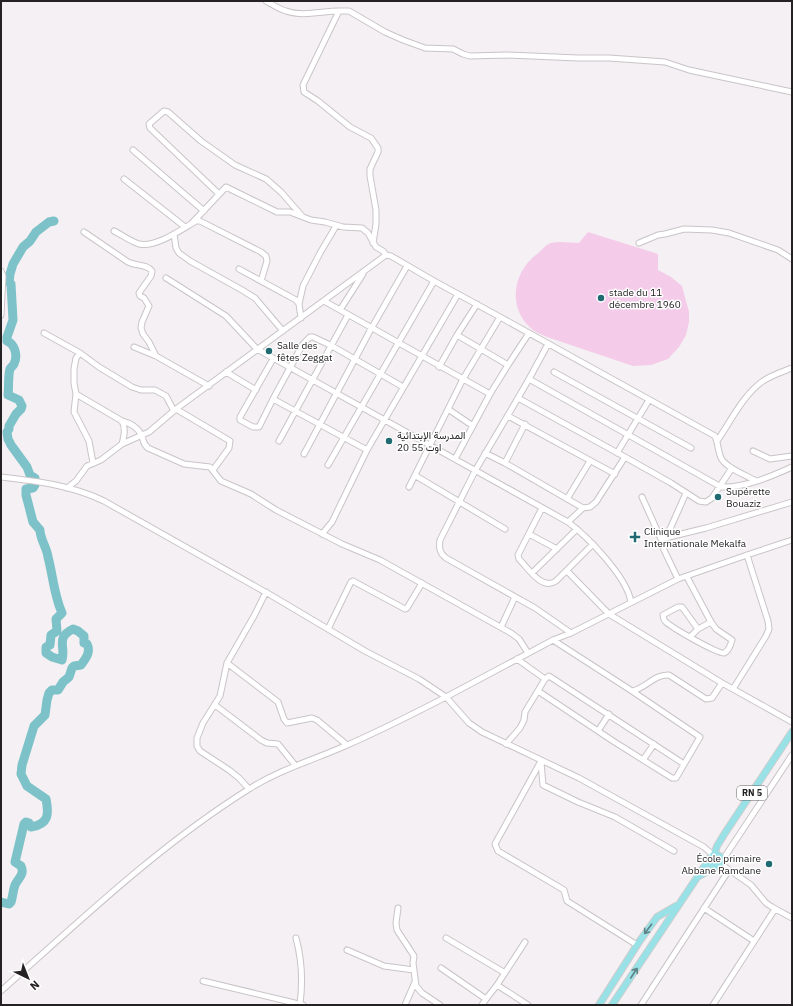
<svg xmlns="http://www.w3.org/2000/svg" width="793" height="1006" font-family="'IBM Plex Sans',Vazirmatn,sans-serif">
  <style>
    .green { fill: #f4cbe9 }
    .lines { fill: none; stroke-linecap: round; stroke-linejoin: round }
    .river { stroke: #7cc2c8; stroke-width: 9 }
    .minor-casing { stroke: #c9c4c8; stroke-width: 7 }
    .major-casing { stroke: #cfcecf; stroke-width: 8 }
    .minor { stroke: #fff; stroke-width: 5 }
    .major { stroke: #98e2e7; stroke-width: 6 }
    .oneway { stroke: #5e8285 }
    .poi-dot { fill: #1f6b71; stroke: #fff; stroke-width: 1.5 }
    .labels { text-anchor: middle; stroke-width: 3; stroke-linejoin: round; paint-order: stroke }
    .shield { fill: #fff; stroke: #666465; stroke-width: 1 }
    .shield-label { font-size: 9px; font-weight: bold; fill: #242223 }
    .poi-label { font-size: 10px; fill: #242223; stroke: #fff; text-anchor: start }
  </style>
  <rect width="100%" height="100%" fill="#f5f0f3"/>
  <path class="green" d="M588 232 658 254V270L671 277 682 286 689 312V322L686 335 679 347 668 359 651 365 633 366 547 337C543 335 537 333 533 330 507 309 512 273 537 254 541 251 546 244 551 243 560 241 570 243 579 243Z"/>
  <g class="lines">
    <path class="river" d="M1 902 9 904 11 902C13 896 13 890 15 885 18 878 25 875 21 866L15 862 24 824 26 822 29 823 31 827C49 824 49 814 46 799L27 786 21 774 22 765 34 726 45 715 47 700 49 693 52 690H58L63 682 69 677 72 668 74 666 81 665C86 658 91 652 87 644L84 643V636L78 631 73 629C55 638 66 646 62 660L52 657 46 653V647L50 645 51 635 57 631 56 619 62 613C54 595 53 576 48 557 47 548 40 539 40 530L33 522 26 495V489L33 488 35 485V478L30 475 27 467 11 445 8 439 7 432 9 429V426L16 414 21 409 22 406 19 400 8 395C9 388 8 375 10 369 11 367 13 366 14 364 18 356 15 344 7 341V337L13 320 11 284 9 282 10 274 13 264 23 247 30 241 36 232 49 222 54 221"/>
    <g class="minor-casing">
      <path id="minor" d="M266 1C273 5 279 9 286 11 303 17 322 11 339 11
        M133 150 204 211
        M124 179 185 227
        M219 194 150 128 149 124 164 111 168 112 201 141 235 165 266 179 281 192 302 216
        M192 223 226 187 277 212H290L311 220 325 222 343 227 362 228 368 233 376 247 383 251 386 255
        M114 231C122 235 130 241 139 244 156 248 182 229 196 221H200L261 252 266 256 267 261 261 281
        M84 232 128 262C136 266 147 264 152 271L151 276 139 293 140 296 144 298 149 306 142 322 141 328 143 334 149 342 156 356
        M174 234 176 248 179 253 190 261 242 290 255 298 283 331
        M373 243 376 224V210L370 176V169L378 152V148L371 138 350 127 318 101 304 92 303 85 339 11H349L385 32 403 40 425 48 453 49 463 54 470 56 506 55 578 58H609L665 62 689 70 792 92
        M639 243 658 235 665 234 684 229 712 230 729 233 778 250 792 259
        M239 269 296 300 299 304 301 318
        M1 271 3 276 1 315
        M166 278 226 316 257 349 568 522C588 537 627 577 631 602
        M324 301 490 394 455 459
        M299 304 303 286 320 253 336 226
        M340 310 363 274
        M44 333 80 353
        M457 335 508 365 529 333
        M548 344 529 379 721 487C744 488 770 477 792 467
        M134 347 156 356 209 386
        M439 367 457 335 477 304
        M226 372 256 390
        M554 372 691 448
        M76 394 122 421C126 429 124 436 122 444
        M490 394 508 365
        M518 398 529 379
        M273 399 259 427H253L240 420V417L273 359
        M176 409 230 441 229 448 213 470
        M448 409 473 426
        M508 416 615 474
        M122 421C130 423 137 427 141 434 144 440 142 443 148 448L184 464 210 467 221 481 251 494 276 510 342 544 380 560 511 633 519 639 528 653
        M279 441 348 315
        M717 441C731 421 743 395 763 381 772 375 782 372 792 368
        M367 450 273 399 303 344 310 337H313L332 346 403 387
        M753 451 770 459 792 456
        M485 453 505 463 583 508
        M617 453 649 400
        M304 454 371 329 407 266
        M93 463 89 441 74 412 76 394 74 383V369L76 358 80 353 99 367 132 387 141 390H155L166 396 174 411
        M505 463 525 424
        M328 465 434 281
        M416 476 505 529
        M1 477C36 481 71 485 104 501L274 597 365 651 419 679 446 697 553 640 571 633 678 579 747 555 792 540
        M409 487 463 379 500 317
        M67 488 76 481 87 466 101 460 122 444 149 432 176 409 386 255 391 256 434 281 500 317 715 436C718 443 718 451 721 458 726 468 746 475 756 481
        M642 497 661 539
        M567 499 590 461
        M542 508 518 555 519 559C528 568 542 591 556 581L593 544
        M568 522 583 508 590 507 596 502 625 457 671 483 699 501 706 502 712 498 732 468
        M322 534 332 522 367 450 458 294
        M529 534 557 549
        M666 538 686 493
        M747 555 768 621 769 629 766 636 733 689 792 722
        M567 571 609 614 722 683 733 689
        M532 573 577 529
        M687 577 711 622 698 629 690 637
        M678 579 664 550 661 539 706 528 792 502
        M501 627 515 597
        M328 629 351 582 353 581 405 609 407 608 422 583
        M698 629 682 607H678L663 615C664 618 663 619 665 621 670 627 718 654 724 653 728 652 731 644 732 640L716 629 711 622
        M571 633 535 608 446 558C439 553 439 547 440 540L475 471 518 398 625 457
        M553 640 632 691C645 689 654 674 669 675L706 699 712 698 722 683
        M517 659 545 679
        M227 663 278 702 284 719 287 723 312 718 317 720 347 745
        M538 691 613 741 672 778H676L700 737 632 691
        M215 705 261 740 267 743 278 744 295 765
        M598 731 609 714
        M506 744 520 728 524 720 525 712 545 679 549 676 684 764
        M643 760 654 744
        M541 761 495 844 498 851 564 890 567 901 637 945
        M541 762 543 785 578 802 615 817 674 851
        M249 789 239 778 229 770 200 751 197 746V738L203 723 220 696 227 663 254 616 266 592
        M722 861 792 755
        M721 864 751 885 766 903 772 907 792 918
        M398 908 396 923 397 930 414 956 413 963 416 986 422 993 440 1005
        M704 908 754 941
        M296 938C302 960 303 981 300 1004
        M446 938 505 973
        M347 950 384 966 414 970
        M441 968 486 999 482 1005
        M203 981 303 1005
        M497 985 528 1005
        M1 991C81 920 158 846 249 789 279 770 313 760 345 746 380 731 413 714 446 697L469 723 482 732 579 778 704 847 713 855
        M486 999 497 985 525 942
        M405 1005 415 982
        M641 1005 729 870
        M713 1005 775 909"/>
    </g>
    <g class="major-casing">
      <path id="major" d="M714 855 717 846 725 833 792 732
        M699 876 721 864V857L716 854 713 855 710 860 712 865 715 866
        M599 1005 639 942 657 917 676 906
        M612 1005 710 858"/>
    </g>
    <use href="#minor" class="minor"/>
    <use href="#major" class="major"/>
  </g>
  <defs><path id="oneway-shaft" d="M-6 0H5M1.5-3L5.5 0L1.5 3" fill="none" stroke-width="1.6" stroke-linecap="round" stroke-linejoin="round"/></defs>
  <g class="oneway">
    <use href="#oneway-shaft" transform="translate(648 929) rotate(127)"/>
    <use href="#oneway-shaft" transform="translate(634 973) rotate(-57)"/>
  </g>
  <g class="poi-dot">
    <circle cx="601" cy="298" r="4"/>
    <circle cx="269" cy="351" r="4"/>
    <circle cx="389" cy="441" r="4"/>
    <circle cx="718" cy="497" r="4"/>
    <path d="M633 531h4v4h4v4h-4v4h-4v-4h-4v-4h4z"/>
    <circle cx="769" cy="864" r="4"/>
  </g>
  <g class="labels">
    <rect class="shield" x="737" y="786" width="30" height="14" rx="3"/>
    <g class="shield-label">
      <text x="752" y="796">RN 5</text>
    </g>
    <g class="poi-label">
      <text x="609" y="296">stade du 11<tspan x="609" dy="12">décembre 1960</tspan></text>
      <text x="277" y="349">Salle des<tspan x="277" dy="12">fêtes Zeggat</tspan></text>
      <text x="397" y="439">المدرسة الإبتدائية<tspan x="397" dy="12">20 اوت 55</tspan></text>
      <text x="726" y="495">Supérette<tspan x="726" dy="12">Bouaziz</tspan></text>
      <text x="644" y="535">Clinique<tspan x="644" dy="12">Internationale Mekalfa</tspan></text>
      <text x="761" y="862" text-anchor="end">École primaire<tspan x="761" dy="12">Abbane Ramdane</tspan></text>
    </g>
  </g>
  <rect width="793" height="1006" fill="none" stroke="#242223" stroke-width="4"/>
  <g transform="translate(28 978) rotate(137)" stroke="#ffffff" stroke-width="3" paint-order="stroke">
  <path d="M0-3L7 15L0 10L-7 15Z" fill="#242223"/>
  <text y="-6" font-size="11" font-weight="bold" text-anchor="middle" fill="#242223">N</text>
  </g>
</svg>
